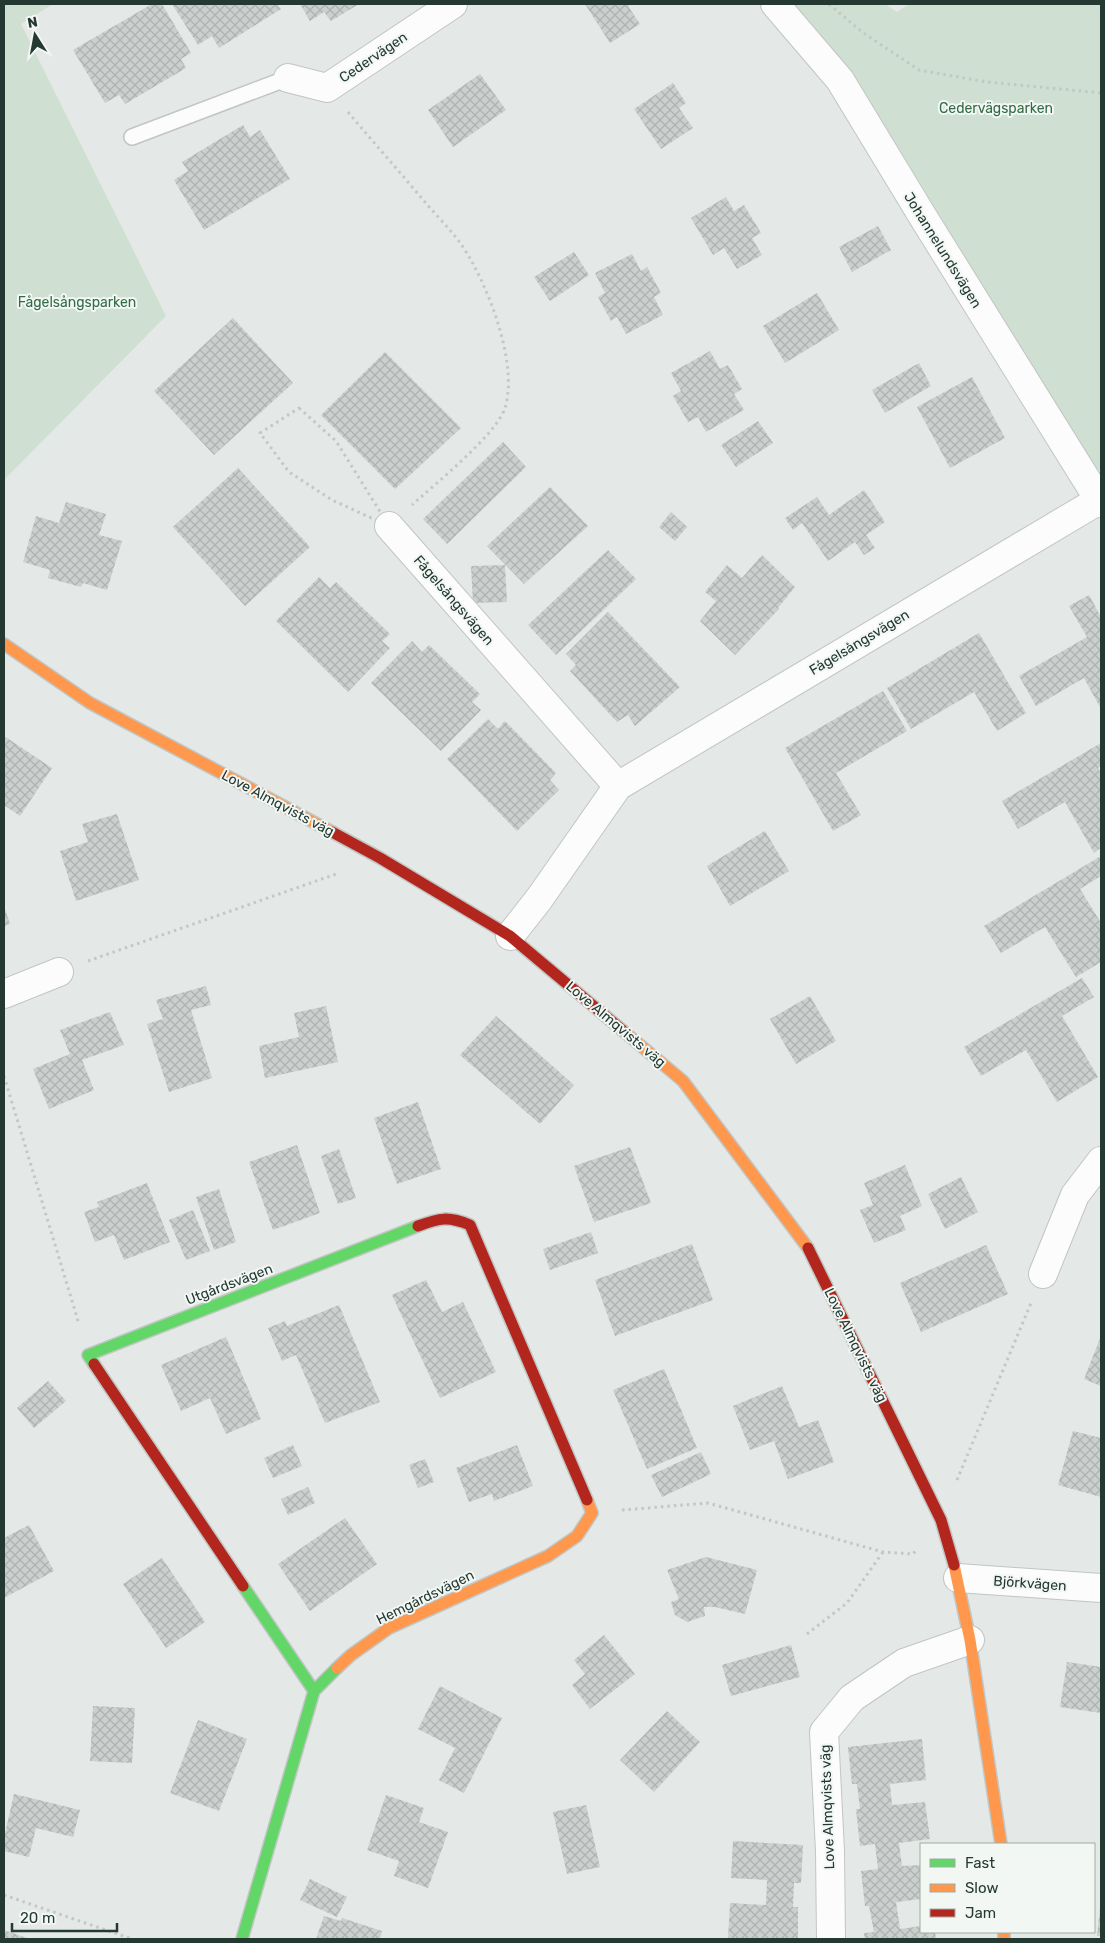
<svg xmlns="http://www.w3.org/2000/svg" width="1105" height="1943" font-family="Rubik,sans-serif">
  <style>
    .park { fill: #cfe0d3 }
    .building { fill: url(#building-cross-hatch) }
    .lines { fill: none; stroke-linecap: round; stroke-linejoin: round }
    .lane-casing { stroke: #c1c5c3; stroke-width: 18 }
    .street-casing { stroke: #c1c5c3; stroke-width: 30 }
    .fast-casing { stroke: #c0c6c3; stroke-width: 14 }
    .slow-casing { stroke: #c0c6c3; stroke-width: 14 }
    .jam-casing { stroke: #c0c6c3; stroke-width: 14 }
    .path { stroke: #c1c8c5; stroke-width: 3; stroke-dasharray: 2.5 4; stroke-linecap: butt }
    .lane { stroke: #fbfcfb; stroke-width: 15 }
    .street { stroke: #fbfcfb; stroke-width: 28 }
    .fast { stroke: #63d668; stroke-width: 11 }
    .slow { stroke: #ff974d; stroke-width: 11 }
    .jam { stroke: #b3261e; stroke-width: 11 }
    .labels { text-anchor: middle; stroke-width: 4; stroke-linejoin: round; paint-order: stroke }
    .street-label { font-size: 14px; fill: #243932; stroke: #f2f7f4 }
    .park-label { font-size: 14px; fill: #336c45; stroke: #f2f7f4 }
  </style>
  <defs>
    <pattern id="building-cross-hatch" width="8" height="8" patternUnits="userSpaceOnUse" patternTransform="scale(1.25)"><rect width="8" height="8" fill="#cbcfcd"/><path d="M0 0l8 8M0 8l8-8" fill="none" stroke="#aeb2b0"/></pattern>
  </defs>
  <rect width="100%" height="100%" fill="#e4e8e6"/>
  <path class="park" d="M4 4H53L21 24 166 316 4 480Z
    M792 4H885L897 12 909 4H1101V471L1092 466 854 75Z"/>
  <path class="building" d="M152 4H162L191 53 181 59 186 68 125 104 119 95 105 103 73 50Z
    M172 4H277L281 9 219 48 212 36 198 45Z
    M300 4H359L331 21 324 12 310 21Z
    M585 4H632L628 6 640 24 610 43Z
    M480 74 506 110 453 147 428 110Z
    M673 83 686 103 679 108 693 128 661 149 634 109Z
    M243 125 250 137 260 130 290 179 204 230 174 180 188 171 182 162Z
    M726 197 734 211 744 205 761 233 752 238 762 255 737 269 724 248 713 255 691 218Z
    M878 226 891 250 852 272 839 247Z
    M574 252 589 275 550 301 534 277Z
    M632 254 641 271 647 267 661 293 654 297 663 315 626 334 617 317 611 321 598 297 605 293 595 273Z
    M817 293 839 330 785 363 763 326Z
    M233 318 293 383 214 455 154 391Z
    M710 351 720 369 728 365 742 389 734 394 744 410 706 432 698 417 688 422 673 396 681 391 671 373Z
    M385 352 461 428 395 489 321 415Z
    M919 363 931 386 885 413 872 390Z
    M972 377 1005 438 950 468 917 407Z
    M758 421 773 443 736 467 721 445Z
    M503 442 526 467 447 544 423 519Z
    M238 468 310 547 245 606 173 527Z
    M550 487 588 526 524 584 487 546Z
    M864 490 885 522 866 535 875 548 864 555 855 542 828 561 802 523 793 530 785 518 817 497 829 515Z
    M66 502 106 514 99 535 122 541 107 590 83 583 81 587 48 578 50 570 23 562 36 516 59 523Z
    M671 512 687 527 675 541 659 527Z
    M608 550 636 579 556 655 528 625Z
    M762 555 795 587 778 608 779 609 735 655 700 621 716 601 705 592 727 565 742 578Z
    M505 565 507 602 473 603 471 566Z
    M319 577 330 588 336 582 390 634 382 641 390 648 348 692 276 621Z
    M1089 595 1101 617V709L1084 678 1036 706 1019 676 1087 637 1069 606Z
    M608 612 680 687 635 726 628 715 617 722 570 671 576 665 566 654Z
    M979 633 1026 713 997 731 974 692 911 729 887 688Z
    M412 641 422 652 429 645 480 694 472 702 481 710 441 751 371 683Z
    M883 691 907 731 836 773 861 815 833 831 785 748Z
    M488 719 498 729 505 721 556 773 550 780 559 790 517 831 447 759Z
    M4 736 52 768 20 816 4 805Z
    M1101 743V766L1098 768 1101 773V848L1094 853 1065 802 1018 829 1002 801Z
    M117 814 139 880 76 901 60 851 88 842 82 824Z
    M765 831 789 871 730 906 707 866Z
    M1101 856V876L1080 889 1101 923V962L1076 977 1045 927 1001 953 984 926Z
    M4 906 10 924 4 926Z
    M1082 978 1094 997 1062 1016 1098 1077 1057 1102 1026 1050 981 1076 964 1047Z
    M206 986 211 1005 191 1010 212 1078 169 1092 147 1024 163 1019 156 1000Z
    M810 996 836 1041 796 1064 770 1019Z
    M326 1006 338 1062 265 1078 259 1046 299 1037 294 1013Z
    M110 1012 124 1045 82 1060 94 1090 49 1109 33 1069 70 1054 60 1030Z
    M496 1016 574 1085 540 1124 460 1055Z
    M418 1102 441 1169 397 1184 374 1118Z
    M297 1145 320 1213 273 1230 249 1162Z
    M630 1147 651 1203 594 1222 574 1166Z
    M339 1149 356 1198 338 1204 321 1156Z
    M905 1165 922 1206 900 1216 906 1230 874 1243 860 1210 873 1205 864 1183Z
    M961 1177 978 1212 945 1229 928 1194Z
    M147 1183 170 1242 124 1260 114 1235 95 1242 84 1212 99 1207 97 1202Z
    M219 1189 236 1242 214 1250 196 1197Z
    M193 1210 210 1251 186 1260 169 1220Z
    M591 1232 598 1253 550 1270 543 1249Z
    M692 1244 713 1300 615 1336 595 1280Z
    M986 1245 1008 1294 921 1332 900 1283Z
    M426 1280 442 1312 463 1302 496 1372 440 1398 392 1295Z
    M339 1305 380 1402 325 1423 296 1355 282 1361 268 1328 285 1321 287 1326Z
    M1101 1336V1386L1084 1379Z
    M226 1337 261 1419 226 1434 210 1398 181 1411 161 1365Z
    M664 1369 697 1448 647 1469 613 1390Z
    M48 1381 66 1401 34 1428 17 1408Z
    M782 1386 799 1427 818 1420 834 1462 788 1479 774 1441 750 1450 733 1406Z
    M1073 1431 1101 1438V1497L1058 1485Z
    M293 1445 302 1466 273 1478 264 1458Z
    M517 1445 533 1486 494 1501 492 1494 469 1502 456 1468Z
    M701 1452 711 1474 662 1497 651 1475Z
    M425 1459 434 1482 418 1488 409 1465Z
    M308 1487 315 1503 288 1515 281 1499Z
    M345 1518 377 1564 310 1611 278 1564Z
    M29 1525 54 1571 4 1598V1538Z
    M706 1557 757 1570 745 1614 715 1607H704L705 1616 687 1622 675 1615 671 1602 679 1599 667 1570Z
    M162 1558 205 1622 166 1648 123 1584Z
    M604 1635 635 1674 590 1709 572 1685 585 1674 574 1660Z
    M791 1645 800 1677 731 1696 722 1665Z
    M1067 1662 1101 1667V1713L1060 1707Z
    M440 1686 502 1718 464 1793 439 1780 455 1748 418 1729Z
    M93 1706 135 1708 132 1763 90 1761Z
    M667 1711 700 1742 654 1792 620 1760Z
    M198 1720 247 1739 219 1811 170 1793Z
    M922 1739 926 1780 890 1784 892 1805 925 1802 930 1839 899 1843 902 1866 921 1865V1899L896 1902 900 1929 921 1926V1932H935L936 1939H865L864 1933 874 1932 869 1906H865L861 1871 878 1869 875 1844 860 1846 856 1809H860L857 1784H852L848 1747Z
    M14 1794 80 1810 73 1837 36 1828 29 1857 4 1851V1838Z
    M386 1795 424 1808 419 1822 448 1832 428 1888 394 1876 399 1861 367 1850Z
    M586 1805 600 1867 567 1874 553 1812Z
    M733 1841 803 1845 801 1883H794L793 1907H798V1939H728L730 1903 766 1905 767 1880 731 1878Z
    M310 1879 347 1897 337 1917 300 1900Z
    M1100 1908H1101V1936H1097Z
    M324 1916 341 1921 342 1918 382 1931 380 1939H316Z
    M4 1930 30 1939H4Z"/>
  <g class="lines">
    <g class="lane-casing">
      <path id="lane" d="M132 137 288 78"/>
    </g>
    <g class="street-casing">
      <path id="street" d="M775 4 840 80 923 217 1101 503
        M288 78 327 88 453 4
        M389 526 618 786
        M510 936 539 899 618 786 1101 499
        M4 994 59 972
        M1043 1274 1075 1195 1101 1161
        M958 1578 1101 1588
        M831 1939 830 1851 824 1732 852 1698 904 1663 970 1640"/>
    </g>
    <g class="fast-casing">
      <path id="fast" d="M94 1364 88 1355 418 1226
        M243 1586 314 1691
        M242 1939 314 1691 337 1668"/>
    </g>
    <g class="slow-casing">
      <path id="slow" d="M4 644 90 703 332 832
        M622 1030 683 1081 808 1248
        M954 1565 970 1640 1001 1844
        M337 1668 351 1655 389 1628 548 1556 577 1536 592 1513 587 1500
        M1004 1932V1939"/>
    </g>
    <g class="jam-casing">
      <path id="jam" d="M332 832 380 858 510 936 622 1030
        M418 1226C440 1218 448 1216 470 1225L587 1500
        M808 1248 941 1520 954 1565
        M94 1364 243 1586"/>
    </g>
    <path class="path" d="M829 4 862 32 919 70 987 82 1101 93
      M348 112C373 142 399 171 424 201 436 215 450 229 461 244 487 282 519 363 505 408 497 434 434 485 412 505
      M299 408 336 441 389 526 332 500 289 472 260 433Z
      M88 961 339 873
      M4 1076 79 1324
      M957 1480 1031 1303
      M622 1510 708 1503 883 1552 913 1554 917 1549
      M807 1634 847 1603 883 1552
      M4 1895 132 1939"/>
    <use href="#lane" class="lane"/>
    <use href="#street" class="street"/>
    <use href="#fast" class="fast"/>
    <use href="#slow" class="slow"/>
    <use href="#jam" class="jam"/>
  </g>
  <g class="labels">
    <g class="street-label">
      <text transform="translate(373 57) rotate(-34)" y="5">Cedervägen</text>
      <text transform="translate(943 250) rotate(58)" y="5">Johannelundsvägen</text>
      <text transform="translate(454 600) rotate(49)" y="5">Fågelsångsvägen</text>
      <text transform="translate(859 642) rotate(-31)" y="5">Fågelsångsvägen</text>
      <text transform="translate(278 803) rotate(28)" y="5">Love Almqvists väg</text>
      <text transform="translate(616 1024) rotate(40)" y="5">Love Almqvists väg</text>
      <text transform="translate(229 1284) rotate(-21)" y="5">Utgårdsvägen</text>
      <text transform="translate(856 1345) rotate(64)" y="5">Love Almqvists väg</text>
      <text transform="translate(1030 1583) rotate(4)" y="5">Björkvägen</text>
      <text transform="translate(425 1597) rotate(-26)" y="5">Hemgårdsvägen</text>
      <text transform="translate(827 1807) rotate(-92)" y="5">Love Almqvists väg</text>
    </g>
    <g class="park-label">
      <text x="996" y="113">Cedervägsparken</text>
      <text x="77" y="307">Fågelsångsparken</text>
    </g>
  </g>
  <rect width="1105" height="1943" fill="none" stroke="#243932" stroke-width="10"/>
  <rect x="920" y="1843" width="175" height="90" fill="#f2f7f4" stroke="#a0aba6"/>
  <rect x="930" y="1859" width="25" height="8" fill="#63d668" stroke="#a0aba6"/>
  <text x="965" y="1868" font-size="15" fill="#243932">Fast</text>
  <rect x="930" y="1884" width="25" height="8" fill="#ff974d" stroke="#a0aba6"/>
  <text x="965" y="1893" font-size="15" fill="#243932">Slow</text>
  <rect x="930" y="1909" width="25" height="8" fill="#b3261e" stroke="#a0aba6"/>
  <text x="965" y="1918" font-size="15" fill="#243932">Jam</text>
  <g transform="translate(35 35) rotate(349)" stroke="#f2f7f4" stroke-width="4" paint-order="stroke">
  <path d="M0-4L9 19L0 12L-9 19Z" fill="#243932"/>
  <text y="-8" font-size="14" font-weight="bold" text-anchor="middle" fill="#243932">N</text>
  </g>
  <path d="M12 1923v8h105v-8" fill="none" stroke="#243932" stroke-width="2.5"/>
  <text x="20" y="1923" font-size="15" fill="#243932" stroke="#f2f7f4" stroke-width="4" paint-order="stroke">20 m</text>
</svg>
